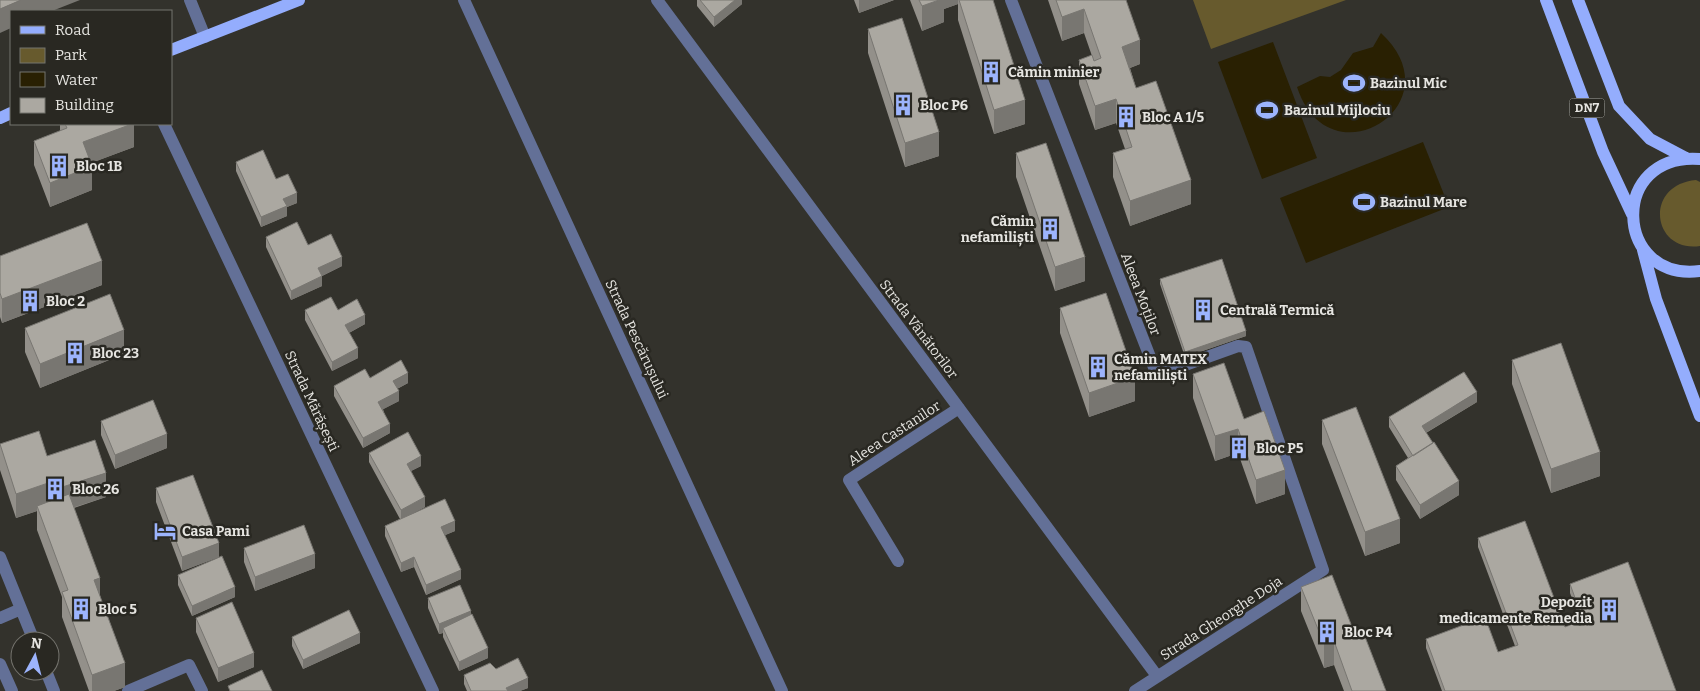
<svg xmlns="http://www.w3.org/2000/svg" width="1700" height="691" font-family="Bitter,serif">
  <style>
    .green { fill: #675a2d }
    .water { fill: #292002 }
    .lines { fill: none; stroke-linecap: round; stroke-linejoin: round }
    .minor { stroke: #637097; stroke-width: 12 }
    .major { stroke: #94adfd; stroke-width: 12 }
    .wall { fill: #93908a }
    .shaded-wall { fill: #787671 }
    .building { fill: #aba8a1; stroke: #787671 }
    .labels { text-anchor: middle; stroke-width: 5; stroke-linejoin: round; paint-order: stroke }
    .shield { fill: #292822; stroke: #adaca8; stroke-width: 1 }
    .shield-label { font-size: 12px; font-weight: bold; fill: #e6e5e1 }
    .poi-label { font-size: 14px; font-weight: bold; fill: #e6e5e1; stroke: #292822; text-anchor: start }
    .street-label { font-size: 14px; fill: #e6e5e1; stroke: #292822 }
  </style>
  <rect width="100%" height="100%" fill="#33322c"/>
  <path class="green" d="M1193 0H1346L1211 49Z
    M1696 180 1700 182V246C1652 253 1643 185 1696 180Z"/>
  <path class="water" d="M1381 33C1458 104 1329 185 1297 87L1320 76 1330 77 1341 70 1353 53 1373 47Z
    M1273 42 1317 158 1262 179 1218 62Z
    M1423 142 1449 207 1306 263 1280 198Z"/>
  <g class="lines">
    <path class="minor" d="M190 0 205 37
      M464 0 782 691
      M657 0 1157 676
      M1011 0 1157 375 1238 346 1246 347 1323 570 1135 691
      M164 124 433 691
      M0 557 34 641
      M898 561 849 480 959 408
      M0 618 21 609
      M0 664 12 691
      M46 671 54 691
      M128 691 189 665 202 691"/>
    <path class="major" d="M1546 0 1603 152 1632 214
      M1578 0 1619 106 1650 139 1686 158
      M171 50 299 0
      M0 118 11 113
      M1700 159C1608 152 1614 282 1700 271
      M1643 250 1656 299 1700 416"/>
  </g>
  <path class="wall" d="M697 0H742V4L714 27 697 6Z
    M854 0H894L859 13Z
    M910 0H993L1025 124 994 134 958 20V4L944 9V22L922 31Z
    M1048 0H1126L1140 64 1130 68 1136 88 1191 204 1130 226 1113 177V153L1125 149 1116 123 1095 130 1079 84V60L1092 56 1084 33 1062 41Z
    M868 29 939 156 905 167 868 53Z
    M60 124H134V147L91 163 92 190 50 207 34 165V141L60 131Z
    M1016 153 1085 281 1055 291 1016 177Z
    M236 162 276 179 297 203 287 207V216L261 227 236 171Z
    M266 237 308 245 342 266 322 276V286L291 300 266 247Z
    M0 256 102 285 2 323 0 317Z
    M1160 279 1246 336 1185 357 1160 284Z
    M1060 308 1135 401 1089 417 1060 333Z
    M305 310H338L365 324 349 333 358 358 332 371 305 320Z
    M25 328 124 354 40 388 25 352Z
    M1512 360 1600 476 1551 493 1512 384Z
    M1193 374 1244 419 1285 494 1256 504 1238 453 1215 461 1193 398Z
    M370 378 408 383 397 389 399 401 383 409 390 433 363 448 334 396V386Z
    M1477 402 1426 433 1459 495 1420 519 1396 480V466L1408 458 1389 427V417Z
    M1322 420 1400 543 1365 556 1322 444Z
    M101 421 167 448 115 469 101 435Z
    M0 444 47 456 106 497 74 508 100 596 125 687 114 691H89L62 617V597L37 530V511L16 518 0 470Z
    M369 453 421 466 411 471 425 507 409 515 455 531 445 535 461 579 426 595 414 567 401 572 385 536V526L400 519 369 462Z
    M156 488 219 557 182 571 156 502Z
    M1478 538 1565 627 1580 621 1570 593V584L1676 691H1442L1426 648V639L1498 652 1515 646 1478 547Z
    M244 548 315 568 255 591 244 562Z
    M178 575 235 597 192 616 178 585Z
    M1301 587 1354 632 1386 691H1344L1334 665 1324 668 1301 611Z
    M428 598 471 614 488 658 459 671 443 637V633L439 634 428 608Z
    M196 618 254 667 218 682 196 632Z
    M292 637 360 643 303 669 292 646Z
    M496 669 528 688 520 691H467L464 684V675Z"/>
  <path class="shaded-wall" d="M21 0H80L52 11H11V28L0 33V9Z
    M735 0H742V4L714 27V17Z
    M859 0H894L859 13Z
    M939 0H958V4L944 9V22L922 31V6Z
    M1084 9V33L1062 41V17Z
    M1140 40V64L1122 71V47Z
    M1116 99V123L1095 130V106Z
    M1025 100V124L994 134V110Z
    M132 124H134V147L83 166V142Z
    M939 132V156L905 167V143Z
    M92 166V190L50 207V183Z
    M1191 180V204L1130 226V201Z
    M297 193V203L287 207V216L261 227V217L283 199Z
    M342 257V266L318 278V268Z
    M1085 257V281L1055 291V267Z
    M102 261V285L2 323V299Z
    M322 276V286L291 300V291Z
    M365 315V324L345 335V325Z
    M124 330V354L40 388V364Z
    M1246 331V336L1185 357V352Z
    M358 348V358L332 371V362Z
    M408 373V383L393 391V381Z
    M1135 377V401L1089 417V393Z
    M399 391V401L378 412V402Z
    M1477 392V402L1422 435V426Z
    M390 424V433L363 448V438Z
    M1238 429V453L1215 461V436Z
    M167 434V448L115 469V455Z
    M1600 452V476L1551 493V469Z
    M421 456V466L407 473V464Z
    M1285 470V494L1256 504V480Z
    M106 473V497L53 514V490Z
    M1459 481V495L1420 519V505Z
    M51 482V507L37 506V511L16 518V494Z
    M425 497V507L401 520V510Z
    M1400 519V543L1365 556V532Z
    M455 521V531L441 537V527Z
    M219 543V557L182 571V557Z
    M315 554V568L255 591V577Z
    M414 557V567L401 572V563Z
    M461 570V579L426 595V585Z
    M100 578V602L94 580Z
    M235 587V597L192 616V606Z
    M471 611V621L443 628V633L439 634V624Z
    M360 633V643L303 669V660Z
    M1334 641V665L1324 668V644Z
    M488 648V658L459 671V662Z
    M254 653V667L218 682V668Z
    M125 663V687L114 691H92V675Z
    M528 678V688L520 691H506V688Z"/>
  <path class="building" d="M0 0H21L0 9Z
    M700 0H735L714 17Z
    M919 0H939L922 6Z
    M959 0H993L1025 100 994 110Z
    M1056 0H1126L1140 40 1122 47 1136 88 1156 81 1191 180 1130 201 1113 153 1132 147 1116 99 1095 106 1079 60 1092 55 1094 61 1101 58 1084 9 1062 17Z
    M902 18 939 132 905 143 868 29Z
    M65 124H132L83 142 92 166 50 183 34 141 67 128Z
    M1046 143 1085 257 1055 267 1016 153Z
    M263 150 276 179 288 174 297 193 283 199 287 206 261 217 236 162Z
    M297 222 308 245 331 234 342 257 318 268 322 276 291 291 266 237Z
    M87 223 102 261 2 299 0 293V256Z
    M1222 259 1246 331 1185 352 1160 279Z
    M1106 293 1135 377 1089 393 1060 308Z
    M110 294 124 330 40 364 25 328Z
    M331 297 338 310 357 299 365 315 345 325 358 348 332 362 305 310Z
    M1561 343 1600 452 1551 469 1512 360Z
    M401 360 408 373 393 381 399 391 378 402 390 424 363 438 334 386 365 369 370 378Z
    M1224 363 1244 419 1264 411 1285 470 1256 480 1238 429 1215 436 1193 374Z
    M1464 372 1477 392 1422 426 1433 443 1413 456 1389 417Z
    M153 400 167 434 115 455 101 421Z
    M1356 407 1400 519 1365 532 1322 420Z
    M39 431 47 456 95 440 106 473 53 490 51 482 16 494 0 444Z
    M408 432 421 456 407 464 425 497 401 510 369 453Z
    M1434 442 1459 481 1420 505 1396 466Z
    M193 475 219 543 182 557 156 488Z
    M69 494 100 578 94 580 125 663 92 675 62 592 68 590 37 506Z
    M445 499 455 521 441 527 461 570 426 585 414 557 401 563 385 526Z
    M1525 521 1565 627 1583 620 1570 584 1628 562 1676 691H1445L1426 639 1485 617 1498 652 1518 645 1478 538Z
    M304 525 315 554 255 577 244 548Z
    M222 556 235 587 192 606 178 575Z
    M1332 575 1354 632 1362 629 1386 691H1352L1334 641 1324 644 1301 587Z
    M460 585 471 611 439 624 428 598Z
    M232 602 254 653 218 668 196 618Z
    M349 610 360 633 303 660 292 637Z
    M472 614 488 648 459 662 443 628Z
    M518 658 528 678 506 688 508 691H471L464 675 490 663 496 669Z
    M262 670 272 691H230L228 686Z"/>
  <defs>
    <g id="building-bare" transform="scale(1.725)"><path d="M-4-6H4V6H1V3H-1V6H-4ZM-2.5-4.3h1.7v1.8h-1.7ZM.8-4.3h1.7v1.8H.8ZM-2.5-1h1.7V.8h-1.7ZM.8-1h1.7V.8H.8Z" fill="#9cb4fd" stroke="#292822" stroke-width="2.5" paint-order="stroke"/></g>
    <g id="stadium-bare" transform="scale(1.725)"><path d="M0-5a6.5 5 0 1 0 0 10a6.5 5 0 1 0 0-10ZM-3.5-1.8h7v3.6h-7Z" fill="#9cb4fd" stroke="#292822" stroke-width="2.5" paint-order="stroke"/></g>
    <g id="hotel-bare" transform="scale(1.725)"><path d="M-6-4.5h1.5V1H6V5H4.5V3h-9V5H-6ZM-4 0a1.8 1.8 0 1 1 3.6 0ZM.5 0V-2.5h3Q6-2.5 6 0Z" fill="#9cb4fd" stroke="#292822" stroke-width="2.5" paint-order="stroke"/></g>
  </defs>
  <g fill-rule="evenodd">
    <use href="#building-bare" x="991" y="72"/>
    <use href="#stadium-bare" x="1354" y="83"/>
    <use href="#building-bare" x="903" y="105"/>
    <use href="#stadium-bare" x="1267" y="110"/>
    <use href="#building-bare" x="1126" y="117"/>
    <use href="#building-bare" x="59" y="166"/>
    <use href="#stadium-bare" x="1364" y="202"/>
    <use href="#building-bare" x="1050" y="229"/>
    <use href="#building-bare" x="30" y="301"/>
    <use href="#building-bare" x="1203" y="310"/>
    <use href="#building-bare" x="75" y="353"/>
    <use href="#building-bare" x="1098" y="367"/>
    <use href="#building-bare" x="1239" y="448"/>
    <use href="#building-bare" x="55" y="489"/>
    <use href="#hotel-bare" x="165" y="531"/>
    <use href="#building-bare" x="81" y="609"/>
    <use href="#building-bare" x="1609" y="610"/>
    <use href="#building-bare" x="1327" y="632"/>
  </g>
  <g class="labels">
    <rect class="shield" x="1569.5" y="98.5" width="35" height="19" rx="4"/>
    <g class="shield-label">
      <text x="1587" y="112">DN7</text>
    </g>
    <g class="poi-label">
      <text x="1008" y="77">Cămin minier</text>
      <text x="1370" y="88">Bazinul Mic</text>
      <text x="920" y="110">Bloc P6</text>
      <text x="1284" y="115">Bazinul Mijlociu</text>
      <text x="1142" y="122">Bloc A 1/5</text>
      <text x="76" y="171">Bloc 1B</text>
      <text x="1380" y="207">Bazinul Mare</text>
      <text x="1034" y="226" text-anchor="end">Cămin<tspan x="1034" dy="16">nefamiliști</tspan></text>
      <text x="46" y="306">Bloc 2</text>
      <text x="1220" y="315">Centrală Termică</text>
      <text x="92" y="358">Bloc 23</text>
      <text x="1114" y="364">Cămin MATEX<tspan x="1114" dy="16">nefamiliști</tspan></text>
      <text x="1256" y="453">Bloc P5</text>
      <text x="72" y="494">Bloc 26</text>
      <text x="182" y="536">Casa Pami</text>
      <text x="1592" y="607" text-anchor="end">Depozit<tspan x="1592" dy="16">medicamente Remedia</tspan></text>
      <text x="98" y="614">Bloc 5</text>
      <text x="1344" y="637">Bloc P4</text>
    </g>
    <g class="street-label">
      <text transform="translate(1141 294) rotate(69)" y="5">Aleea Moților</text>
      <text transform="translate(919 329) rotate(53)" y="5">Strada Vânătorilor</text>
      <text transform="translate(637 339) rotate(65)" y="5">Strada Pescărușului</text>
      <text transform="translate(312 401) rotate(65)" y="5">Strada Mărășești</text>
      <text transform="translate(894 433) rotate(-33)" y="5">Aleea Castanilor</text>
      <text transform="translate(1221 618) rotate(-33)" y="5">Strada Gheorghe Doja</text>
    </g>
  </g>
  <rect x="10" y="10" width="162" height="115" fill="#292822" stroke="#75746e"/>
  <rect x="20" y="26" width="25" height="8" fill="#94adfd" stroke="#75746e"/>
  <text x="55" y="35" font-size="15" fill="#e6e5e1">Road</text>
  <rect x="20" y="48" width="25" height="15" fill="#675a2d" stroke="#75746e"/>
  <text x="55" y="60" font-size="15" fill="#e6e5e1">Park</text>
  <rect x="20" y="72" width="25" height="15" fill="#292002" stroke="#75746e"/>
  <text x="55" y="85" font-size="15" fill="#e6e5e1">Water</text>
  <rect x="20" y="98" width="25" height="15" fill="#aba8a1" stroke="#75746e"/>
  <text x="55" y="110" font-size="15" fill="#e6e5e1">Building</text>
  <g transform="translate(35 656) rotate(7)"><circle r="24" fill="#292822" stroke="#75746e"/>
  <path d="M0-4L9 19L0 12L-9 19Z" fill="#9cb4fd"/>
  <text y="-8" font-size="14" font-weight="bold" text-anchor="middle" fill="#e6e5e1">N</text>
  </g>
</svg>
